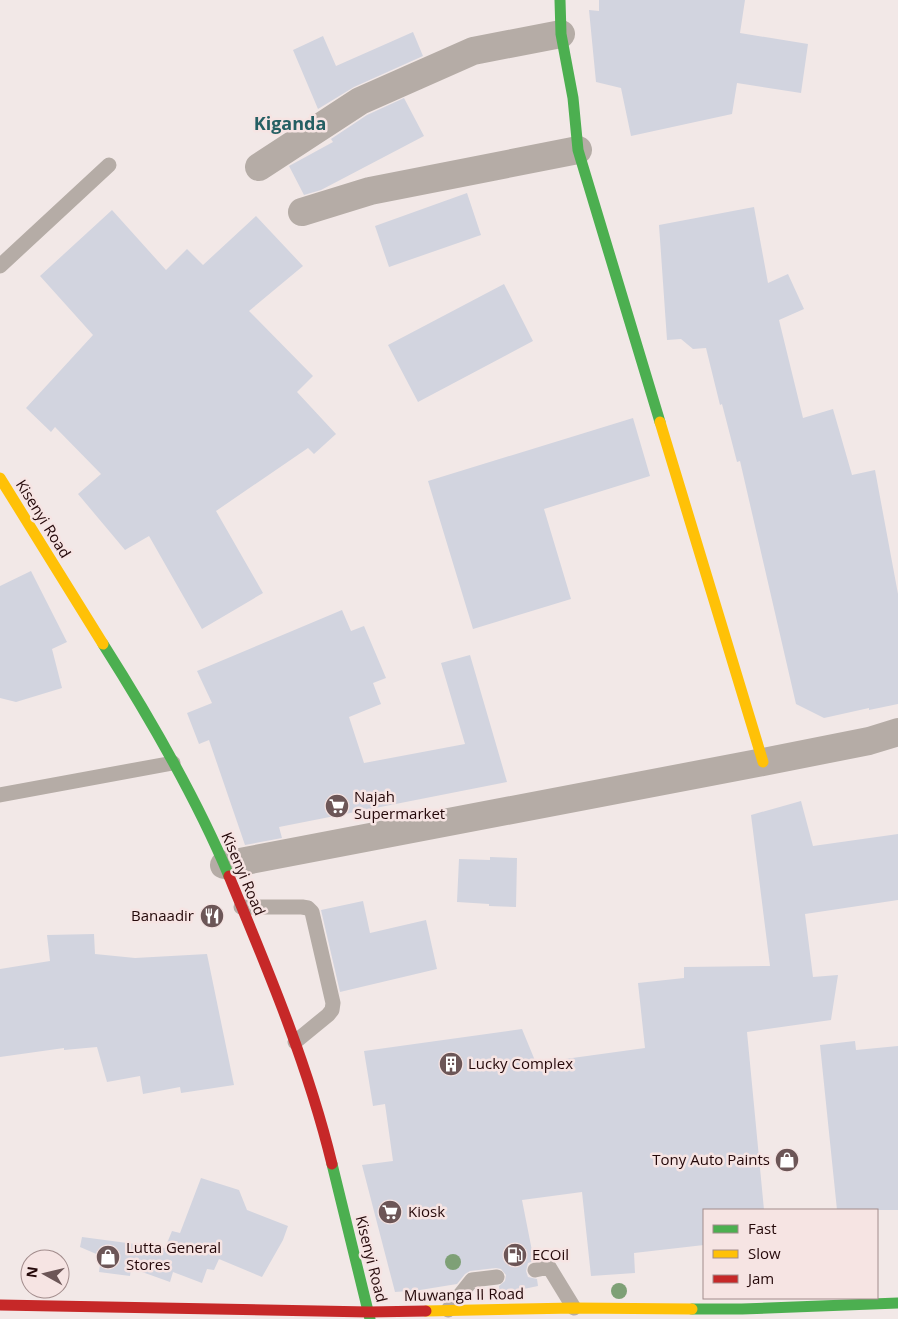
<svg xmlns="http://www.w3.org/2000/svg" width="898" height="1319" font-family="'Open Sans',sans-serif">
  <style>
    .building { fill: #d2d4df }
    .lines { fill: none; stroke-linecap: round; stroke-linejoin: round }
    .lane { stroke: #b5aca6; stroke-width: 15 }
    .street { stroke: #b5aca6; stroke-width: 28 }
    .fast { stroke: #4caf50; stroke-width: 11 }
    .slow { stroke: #ffc107; stroke-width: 11 }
    .jam { stroke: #c62828; stroke-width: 11 }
    .tree { fill: #7ea076 }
    .labels { text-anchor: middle; stroke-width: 5; stroke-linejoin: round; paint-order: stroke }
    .street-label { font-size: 15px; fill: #240809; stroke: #f6e4e3 }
    .poi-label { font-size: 15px; fill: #240809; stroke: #f6e4e3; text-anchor: start }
    .quarter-label { font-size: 18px; font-weight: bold; fill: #255f63; stroke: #f6e4e3 }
  </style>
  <rect width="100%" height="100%" fill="#f2e8e7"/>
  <path class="building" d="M599 0H745L740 33 808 44 801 93 737 83 732 114 631 136 621 88 596 82 589 10 599 11Z
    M413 32 423 56 354 87 318 109 293 50 323 36 336 66Z
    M404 98 424 136 321 190 304 195 289 166 333 142 331 139 367 115Z
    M467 193 481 235 389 267 375 226Z
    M754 207 768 283 788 274 804 309 779 320 803 418 833 409 852 475 875 470 898 594V704L869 710V708L824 718 796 704 740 461 737 462 722 404 720 405 706 348 693 349 681 339 667 340 659 225Z
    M112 210 166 270 187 249 203 265 256 216 303 266 249 311 313 376 297 392 336 434 314 454 308 448 216 511 263 593 202 629 149 536 125 550 78 494 101 474 55 427 51 432 26 408 93 335 40 276Z
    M504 284 533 341 418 402 388 345Z
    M633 418 650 476 544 509 571 599 473 629 428 481Z
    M31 571 67 642 52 649 62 688 16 702 0 698V586Z
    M342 610 351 631 364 626 386 678 373 683 381 704 349 717 364 763 465 744 441 663 470 655 507 782 279 827 282 838 245 845 209 740 199 744 187 713 212 703 197 671Z
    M801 801 813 846 898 834V900L805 914 813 977 838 975 831 1020 747 1032 764 1210H704V1245L634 1253 635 1273 591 1276 582 1192 522 1200 534 1261 528 1263 526 1271 528 1277 537 1279 538 1286 500 1294 499 1286 505 1281 506 1275 501 1269 496 1268 470 1271 465 1274 457 1284 420 1290 395 1292 362 1165 393 1161 385 1104 373 1106 364 1051 522 1029 536 1063 645 1048 638 983 684 978V967L770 966 751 815Z
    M490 857 517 858 516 907 489 906V904L457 902 459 859 490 860Z
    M363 901 370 933 426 920 437 969 340 992 321 910Z
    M94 934 95 954 135 958 207 954 234 1085 181 1093 180 1087 143 1094 140 1076 107 1082 97 1047 64 1050V1048L0 1057V969L50 961 47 935Z
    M855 1041 856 1050 898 1046V1210H837L820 1045Z
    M201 1178 239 1190 247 1210 288 1226 283 1240 262 1277 219 1259 214 1270 207 1269 202 1283 173 1272 170 1282 131 1268 130 1276 99 1272 101 1256 80 1247 82 1237 165 1248 172 1231 180 1233Z"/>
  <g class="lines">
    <path class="lane" d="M0 266 109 165
      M0 795 173 763
      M241 907H302L308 908 312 912 333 1003 332 1010 328 1015 295 1042
      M535 1270 549 1267 574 1308
      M448 1310 472 1280 497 1277"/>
    <path class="street" d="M259 167 360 101 473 51 561 34
      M302 212 370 191 578 150
      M224 865 763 762 869 741 898 732"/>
    <path class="fast" d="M560 0 561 34 573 98 578 150 660 422
      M103 644C150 718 195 795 229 876
      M332 1164 370 1319
      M692 1309H742L898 1303"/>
    <path class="slow" d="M660 422 763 762
      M0 478 103 644
      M426 1311 574 1308 692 1309"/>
    <path class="jam" d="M229 876C268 970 308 1065 332 1164
      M0 1305 369 1312 426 1311"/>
  </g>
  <g class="tree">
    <circle cx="453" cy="1262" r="8"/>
    <circle cx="619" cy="1291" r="8"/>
  </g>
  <defs>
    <g id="supermarket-disc" transform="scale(1.25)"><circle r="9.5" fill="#6c5657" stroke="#f6e4e3"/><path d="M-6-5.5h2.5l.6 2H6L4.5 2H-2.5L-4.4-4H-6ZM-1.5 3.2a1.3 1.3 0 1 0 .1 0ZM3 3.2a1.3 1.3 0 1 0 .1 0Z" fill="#fff"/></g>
    <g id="restaurant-disc" transform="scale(1.25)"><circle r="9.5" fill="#6c5657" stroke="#f6e4e3"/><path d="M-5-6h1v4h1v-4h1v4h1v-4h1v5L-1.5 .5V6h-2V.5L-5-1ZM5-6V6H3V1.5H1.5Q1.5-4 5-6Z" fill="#fff"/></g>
    <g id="building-disc" transform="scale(1.25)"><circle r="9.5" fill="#6c5657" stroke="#f6e4e3"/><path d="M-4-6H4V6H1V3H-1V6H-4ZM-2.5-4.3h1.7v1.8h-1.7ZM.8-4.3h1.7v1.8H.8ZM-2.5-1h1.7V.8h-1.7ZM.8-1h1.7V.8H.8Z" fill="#fff"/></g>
    <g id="shop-disc" transform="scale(1.25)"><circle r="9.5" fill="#6c5657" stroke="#f6e4e3"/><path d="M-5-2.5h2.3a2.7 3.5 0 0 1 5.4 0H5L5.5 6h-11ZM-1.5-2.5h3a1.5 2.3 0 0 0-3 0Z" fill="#fff"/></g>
    <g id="fuel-disc" transform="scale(1.25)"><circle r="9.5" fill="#6c5657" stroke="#f6e4e3"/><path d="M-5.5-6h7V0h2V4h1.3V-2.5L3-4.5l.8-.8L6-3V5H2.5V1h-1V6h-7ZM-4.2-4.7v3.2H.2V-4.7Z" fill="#fff"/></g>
  </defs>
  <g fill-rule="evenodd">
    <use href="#supermarket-disc" x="337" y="806"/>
    <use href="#restaurant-disc" x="212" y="916"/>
    <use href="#building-disc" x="451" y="1064"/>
    <use href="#shop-disc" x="787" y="1160"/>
    <use href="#supermarket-disc" x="390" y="1212"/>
    <use href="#fuel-disc" x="515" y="1255"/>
    <use href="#shop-disc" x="108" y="1257"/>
  </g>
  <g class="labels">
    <g class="street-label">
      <text transform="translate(43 519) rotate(58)" y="5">Kisenyi Road</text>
      <text transform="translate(243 874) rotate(67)" y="5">Kisenyi Road</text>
      <text transform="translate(371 1259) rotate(76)" y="5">Kisenyi Road</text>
      <text transform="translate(464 1295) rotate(-1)" y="5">Muwanga II Road</text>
    </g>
    <g class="poi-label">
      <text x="354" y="802">Najah<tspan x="354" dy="17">Supermarket</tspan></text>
      <text x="194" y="921" text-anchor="end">Banaadir</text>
      <text x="468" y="1069">Lucky Complex</text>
      <text x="770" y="1165" text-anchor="end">Tony Auto Paints</text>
      <text x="408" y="1217">Kiosk</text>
      <text x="126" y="1253">Lutta General<tspan x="126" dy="17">Stores</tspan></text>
      <text x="532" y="1260">ECOil</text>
    </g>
    <g class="quarter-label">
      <text x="290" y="130">Kiganda</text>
    </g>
  </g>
  <rect x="703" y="1209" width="175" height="90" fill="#f6e4e3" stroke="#a28c8c"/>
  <rect x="713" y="1225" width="25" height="8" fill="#4caf50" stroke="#a28c8c"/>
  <text x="748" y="1234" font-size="15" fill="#240809">Fast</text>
  <rect x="713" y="1250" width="25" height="8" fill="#ffc107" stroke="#a28c8c"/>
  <text x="748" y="1259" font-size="15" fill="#240809">Slow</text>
  <rect x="713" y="1275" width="25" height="8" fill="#c62828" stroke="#a28c8c"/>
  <text x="748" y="1284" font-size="15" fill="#240809">Jam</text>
  <g transform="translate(45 1274) rotate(278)"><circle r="24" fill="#f6e4e3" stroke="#a28c8c"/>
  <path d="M0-4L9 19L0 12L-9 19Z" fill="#6c5657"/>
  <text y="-8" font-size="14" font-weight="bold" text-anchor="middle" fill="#240809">N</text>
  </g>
</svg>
